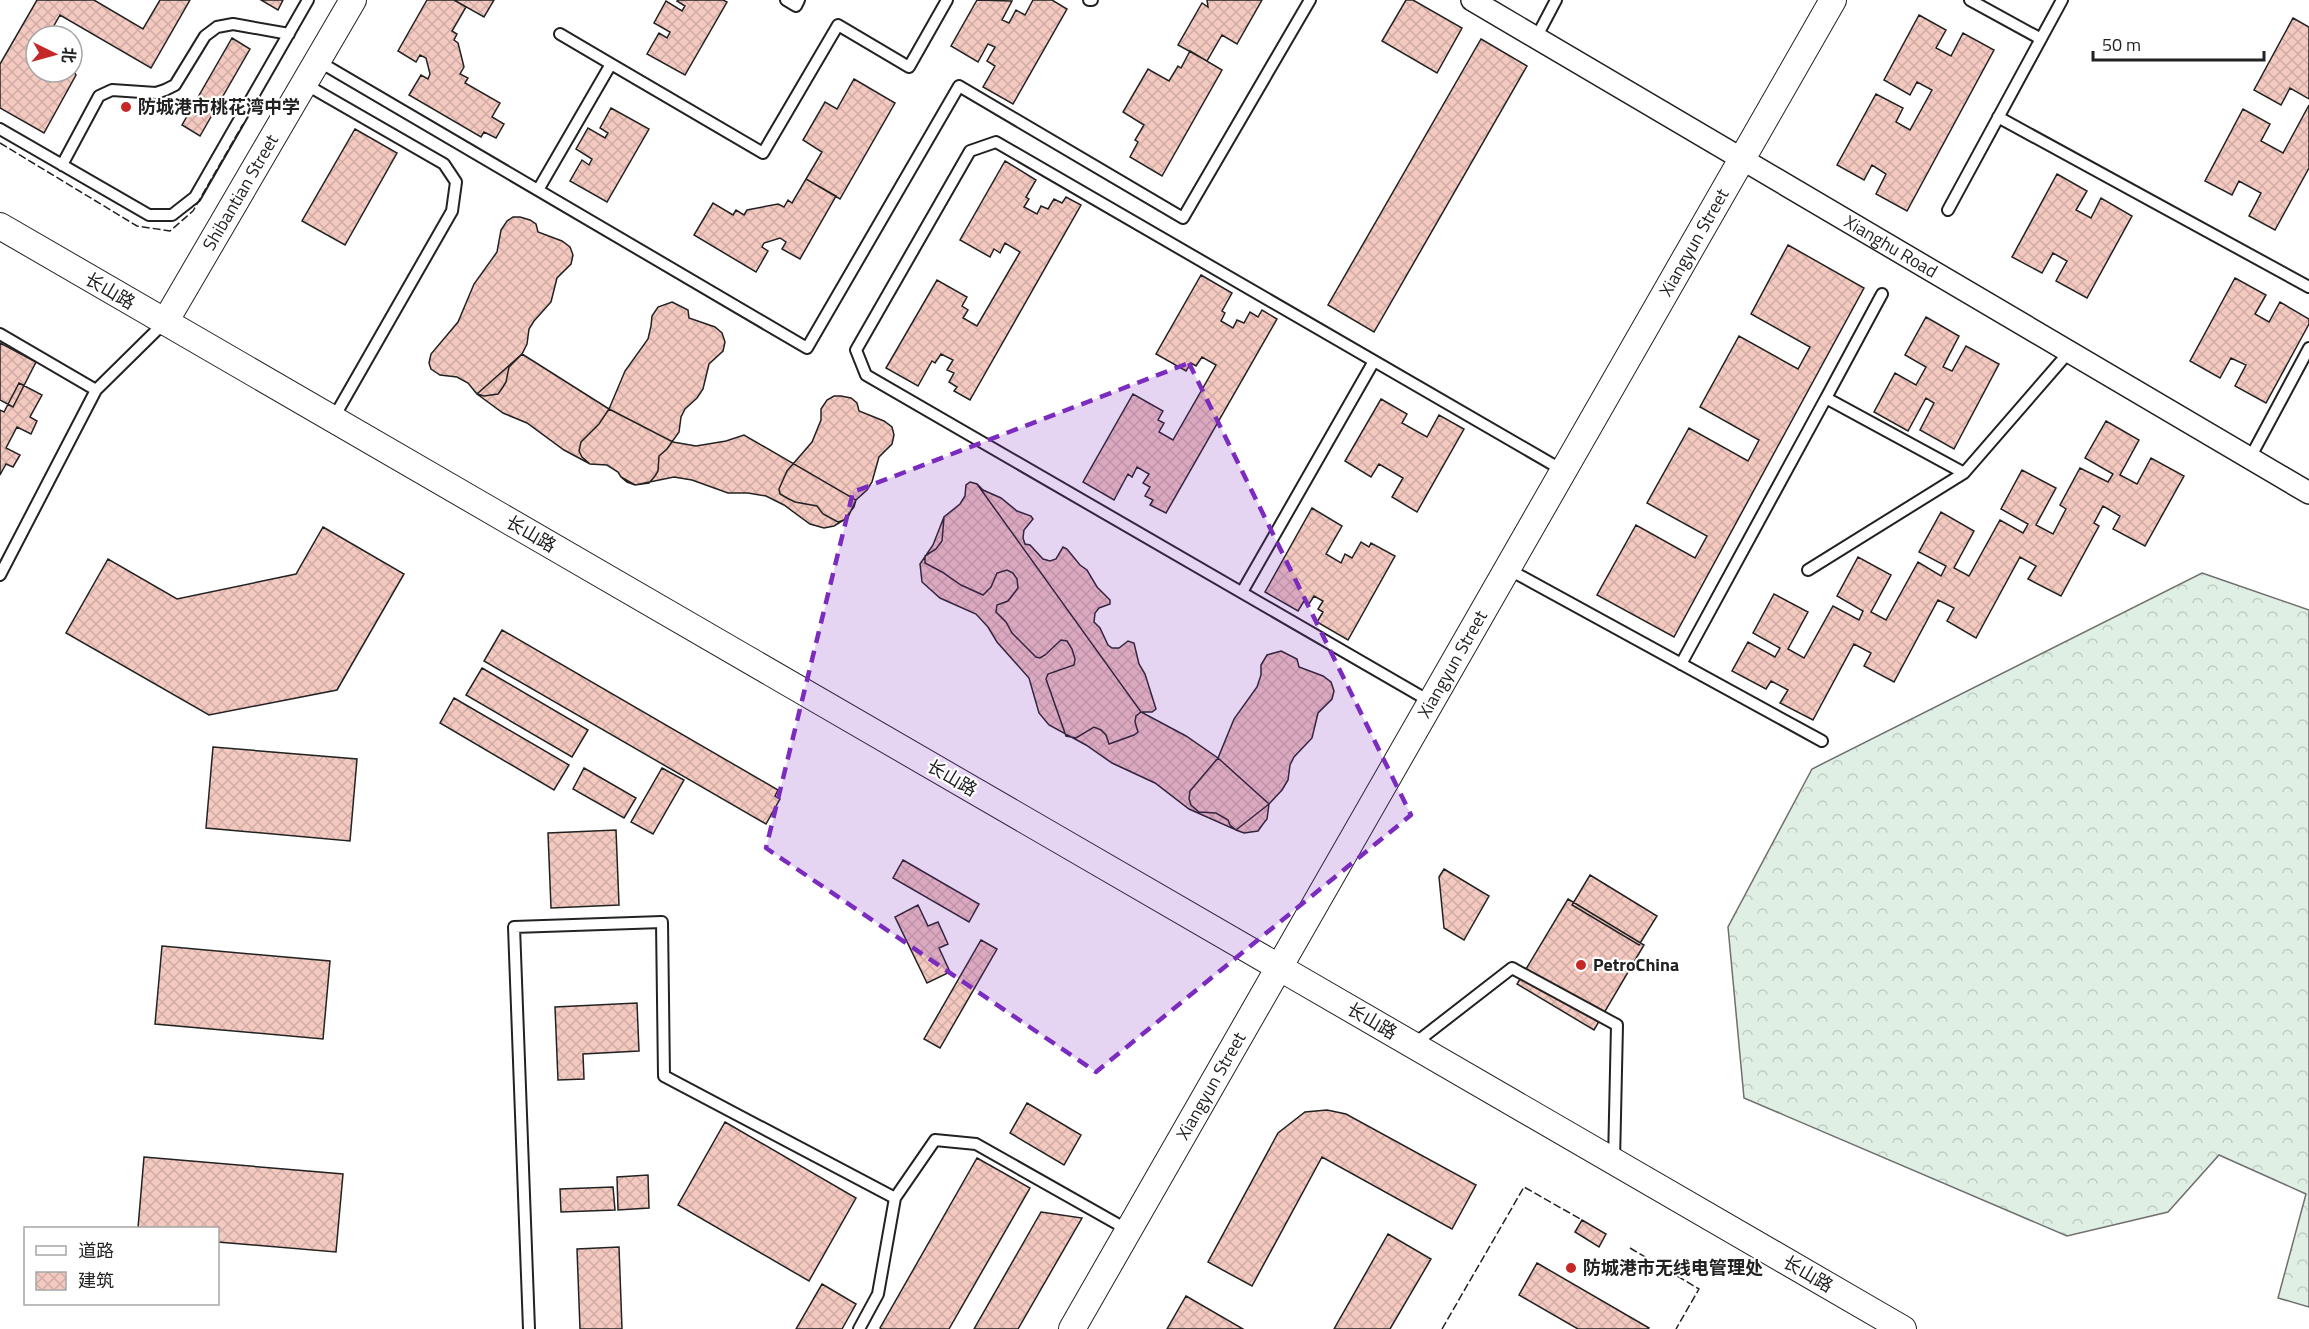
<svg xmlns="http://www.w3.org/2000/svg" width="2309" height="1329" font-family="'Titillium Web','Noto Sans SC',sans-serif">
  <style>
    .forest { fill: url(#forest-crowns); stroke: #6f6f6f; stroke-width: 1.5 }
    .building { fill: url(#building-cross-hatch); stroke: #222; stroke-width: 1.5 }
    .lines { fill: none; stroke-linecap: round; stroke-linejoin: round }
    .service-casing { stroke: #222; stroke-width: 14 }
    .minor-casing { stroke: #222; stroke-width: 24 }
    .tertiary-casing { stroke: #222; stroke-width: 28 }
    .service { stroke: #fff; stroke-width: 10 }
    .minor { stroke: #fff; stroke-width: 21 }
    .tertiary { stroke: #fff; stroke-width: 26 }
    .fence { stroke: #222; stroke-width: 1.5; stroke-dasharray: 8 3; stroke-linecap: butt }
    .marked { fill: #7b2cbf; fill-opacity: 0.2; stroke: #7b2cbf; stroke-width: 4.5; stroke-dasharray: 12 8; stroke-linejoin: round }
    .poi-dot { fill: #c62828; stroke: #fff; stroke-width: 2 }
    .labels { text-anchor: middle; stroke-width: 4.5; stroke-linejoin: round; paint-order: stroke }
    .poi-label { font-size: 18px; font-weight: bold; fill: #222; stroke: #fff; text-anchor: start }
    .street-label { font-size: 18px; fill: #222; stroke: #fff }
  </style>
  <defs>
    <pattern id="forest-crowns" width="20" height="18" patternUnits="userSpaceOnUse" patternTransform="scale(1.5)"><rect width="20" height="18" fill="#e0efe3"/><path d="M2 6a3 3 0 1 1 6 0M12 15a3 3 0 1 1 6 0" fill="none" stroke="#c0cdc2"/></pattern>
    <pattern id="building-cross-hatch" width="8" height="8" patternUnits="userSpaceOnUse" patternTransform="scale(1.5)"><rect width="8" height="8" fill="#f3c9c0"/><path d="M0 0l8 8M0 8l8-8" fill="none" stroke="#d0aca5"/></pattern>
  </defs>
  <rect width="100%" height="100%" fill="#fff"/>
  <path class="forest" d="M2202 573 2309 610V1307L2278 1298 2306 1194 2219 1155 2168 1212 2067 1236 1744 1098 1728 927 1812 769Z"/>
  <path class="building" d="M37 0H94L143 29 160 0H190L151 68 60 15 48 36H36V72H72V68L76 75 44 133 0 108V64Z
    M261 0H283L278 10Z
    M427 0H454L466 7 452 31 457 34 454 40 458 43 464 67 460 74 468 78 465 83 500 103 492 117 504 124 496 138 484 132 481 137 409 95 421 75 428 79 430 74 426 58 420 55 416 62 398 51Z
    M454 0H494L484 17Z
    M678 0H723L727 2 685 75 647 54 659 33 667 38 670 32 654 23 666 1 682 11 685 6 677 1Z
    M977 0 1012 1 1002 20 1009 23 1016 10 1025 15 1033 0H1052L1067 9 1013 104 983 87 995 66 987 61 995 47 988 44 978 62 951 46Z
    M1207 0H1262L1237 44 1222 35 1207 61 1178 45 1202 3 1208 7Z
    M1406 0H1413L1462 28 1437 73 1382 41Z
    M1919 15 1946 30 1936 48 1951 56 1963 33 1994 50 1907 211 1876 194 1886 174 1872 165 1864 180 1837 165 1876 94 1903 108 1896 122 1910 130 1932 90 1917 82 1910 95 1884 80Z
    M2293 18 2309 27V99L2290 88 2281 105 2254 90Z
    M232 38 250 49 200 136 182 125Z
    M1481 39 1527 66 1374 332 1328 305Z
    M1190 51 1222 70 1162 176 1130 157 1138 142 1135 140 1144 125 1123 112 1148 69 1169 81 1178 66 1181 68Z
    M854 79 895 103 840 199 806 179 822 152 803 140 825 102 837 109Z
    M2309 105V168L2275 230 2249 216 2261 193 2239 181 2232 195 2205 181 2243 109 2270 124 2261 141 2283 153Z
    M611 108 649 129 607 202 570 181 582 160 589 165 592 159 576 149 588 128 605 138 608 133 600 128Z
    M355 129 397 153 345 245 302 221Z
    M1005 161 1036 180 1026 197 1029 199 1024 207 1037 214 1041 206 1048 209 1054 199 1062 203 1066 197 1081 205 970 400 954 391 957 387 949 382 954 373 947 370 953 360 941 354 935 363 932 361 918 386 886 368 937 280 967 297 962 306 968 310 963 318 977 326 1020 252 1005 243 1000 253 994 249 990 257 960 240Z
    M2057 174 2087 191 2076 210 2091 218 2101 198 2132 216 2087 298 2056 281 2067 261 2053 253 2042 273 2012 257Z
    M806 179 836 196 800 259 782 249 786 242 780 238 764 243 762 247 768 251 756 272 694 235 713 203 733 215 736 210 744 215 747 210 778 204 784 207 788 200 792 203Z
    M513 217H520L530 220 536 224 538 232 562 241 570 247 573 255 571 264 557 278 551 302 534 321 529 329 527 344 522 354 509 367 506 382 503 387 498 394 484 396 477 394 468 383 457 377 440 375 431 369 429 363 431 354 458 322 474 284 497 252 501 230 507 221Z
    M1788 245 1864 288 1674 637 1597 595 1636 525 1695 558 1707 536 1647 503 1689 428 1748 461 1759 440 1700 407 1739 336 1798 369 1810 347 1751 314Z
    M1201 275 1232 293 1222 311 1225 313 1221 321 1233 328 1237 320 1244 323 1250 312 1258 317 1262 310 1277 319 1166 513 1150 505 1153 500 1145 496 1150 487 1143 483 1149 474 1137 467 1132 477 1128 474 1114 500 1083 482 1133 394 1163 411 1158 420 1164 423 1159 432 1173 440 1216 365 1202 357 1196 366 1191 363 1186 371 1156 354Z
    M2235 278 2266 295 2255 314 2269 322 2280 302 2309 319V324L2266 403 2235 386 2246 365 2231 358 2220 378 2190 361Z
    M672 302 688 310 689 318 715 327 722 333 725 342 723 351 709 364 703 389 697 398 685 409 681 417 679 432 667 449 659 456 658 471 655 476 649 483 635 485 627 482 621 477 618 472 607 465 590 464 582 457 579 451 581 442 599 424 609 409 625 371 648 339 651 326 652 316 658 307Z
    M1926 317 1959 336 1943 367 1952 371 1966 346 1999 364 1954 449 1920 430 1934 403 1926 398 1908 431 1874 412 1895 373 1916 385 1926 367 1905 355Z
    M0 343 36 362 13 407 0 400Z
    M522 354 609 409 673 442 696 446 726 441 744 435 856 500 854 507 844 520 834 526 824 528 810 524 784 505 766 496 748 493H728L692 480 674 477 635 485 621 477 618 472 607 465 590 464 564 450 527 423 503 413 477 394Z
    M19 383 42 395 30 417 37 421 31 434 17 427 6 448 20 455 13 467 6 464 0 475V410L4 412Z
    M834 396H841L851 398 857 403 859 411 884 421 892 427 894 435 892 444 879 457 872 482 867 490 856 500 849 515 844 520 838 522 823 514 817 506 795 502 787 498 780 494 779 489 787 471 812 442 821 420V409L827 400Z
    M1381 399 1407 414 1402 423 1427 437 1439 415 1464 429 1417 512 1392 497 1403 478 1379 464 1371 477 1345 461Z
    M2106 421 2139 440 2120 475 2137 484 2151 458 2184 476 2145 546 2113 529 2120 516 2103 506 2094 523 2099 526 2061 596 2028 579 2036 566 2020 557 1976 638 1947 621 1954 608 1938 600 1894 682 1864 666 1871 653 1854 644 1813 720 1780 703 1788 690 1771 681 1766 689 1732 671 1748 642 1775 657 1780 648 1753 633 1774 594 1808 612 1788 649 1804 658 1833 606 1859 620 1863 611 1837 596 1858 557 1891 575 1871 612 1886 620 1918 562 1941 576 1946 566 1919 552 1941 512 1974 531 1954 568 1969 576 2000 520 2023 533 2028 524 2001 509 2022 470 2056 488 2036 525 2053 534 2066 509 2060 505 2080 468 2108 482 2113 474 2085 458Z
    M970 482 977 484 1141 712 1186 736 1218 758 1269 804 1236 830 1189 809 1155 783 1112 763 1086 745 1049 725 1039 713 1029 678 997 642 988 627 976 614 940 598 922 582 920 564 933 545 944 517 960 504 965 496 966 485Z
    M970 482 977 484 983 490 1001 498 1017 511 1031 516 1033 519 1024 530 1023 538 1025 544 1030 545 1043 559 1050 561 1056 559 1063 547 1067 549 1080 565 1087 570 1097 587 1110 600V604L1099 608 1095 613 1094 622 1100 628 1108 645 1112 648H1119L1128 641 1134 643 1139 664 1145 674 1156 709 1152 712H1141L1136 716 1135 722 1138 732 1134 735 1109 744 1106 735 1101 730 1094 727 1076 738 1066 736 1046 679 1048 674 1074 665 1075 659 1072 649 1067 641 1061 640 1045 655 1040 658 1036 657 1012 633 1006 622 996 612 997 605 1008 601 1018 588 1017 579 1013 573 1007 570 997 573 991 587 983 595 961 585 942 572 925 563V556L936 549 942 541 944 517 960 504 965 496 966 485Z
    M1312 508 1342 526 1326 554 1341 563 1345 554 1352 558 1361 542 1369 547 1371 543 1395 556 1348 640 1317 622 1323 612 1318 609 1323 601 1314 596 1309 604 1304 601 1298 611 1265 592Z
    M323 527 404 574 337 690 209 715 66 633 108 559 177 599 296 574Z
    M502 630 778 790 775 796 780 799 766 824 484 661Z
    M1281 651 1297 659 1299 667 1323 676 1331 682 1334 691 1332 699 1318 713 1312 738 1294 757 1290 765 1288 780 1282 790 1269 804 1267 819 1263 824 1258 831 1244 833 1236 830 1230 825 1228 820 1216 813 1199 812 1191 805 1189 799 1190 791 1218 758 1234 719 1257 687 1261 675V665L1267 655Z
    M482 668 588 730 572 757 466 695Z
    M454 698 569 765 554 790 440 723Z
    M213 747 357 759 350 841 206 828Z
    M584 768 636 798 624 818 573 789Z
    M662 768 684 780 653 834 631 822Z
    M616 830 619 905 551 908 548 833Z
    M903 860 979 904 969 922 893 878Z
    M1444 869 1489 896 1464 940 1444 928 1439 877Z
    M1590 875 1657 916 1639 945 1572 905Z
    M1568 899 1644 945 1594 1030 1517 984Z
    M918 905 928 926 938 922 948 944 939 948 950 972 927 983 895 917Z
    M981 940 997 949 940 1048 924 1039Z
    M162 946 330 961 323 1039 155 1024Z
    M637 1003 639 1051 583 1054 584 1079 558 1080 555 1007Z
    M1027 1103 1081 1135 1064 1165 1010 1133Z
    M1327 1110 1346 1114 1476 1185 1452 1229 1322 1157 1252 1286 1208 1262 1278 1133 1305 1112Z
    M725 1122 856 1198 809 1281 678 1205Z
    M144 1157 343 1174 336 1252 218 1242V1228H138Z
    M977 1158 1030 1188 949 1329H882L880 1328Z
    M648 1175 649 1208 618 1210 617 1177Z
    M613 1187 615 1210 561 1212 560 1189Z
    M1041 1212 1082 1218 1018 1329H974Z
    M1582 1220 1606 1234 1599 1247 1575 1232Z
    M1388 1234 1431 1259 1390 1329H1334Z
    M619 1247 622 1329H580L577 1249Z
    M1537 1263 1649 1328 1648 1329H1578L1519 1295Z
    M822 1284 856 1304 842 1329H796Z
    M1186 1296 1243 1329H1167Z"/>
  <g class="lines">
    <g class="service-casing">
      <path id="service" d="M786 0 796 6 799 0
        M1089 0H1092
        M1970 0 2041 39
        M1536 38 1556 0
        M318 61 807 348 959 86 1183 218 1310 0
        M611 64 763 153 838 25 909 67 947 0
        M305 84 444 164 456 182 452 211 333 419
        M1998 117 2309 287
        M0 129 149 215H172L195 197 308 0
        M62 165 99 96 112 90 156 93 165 90 175 85 205 36 217 27 233 24 289 34
        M538 190 611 64 560 34
        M1948 210 2062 0
        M0 334 96 390 165 322
        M1826 398 1882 294
        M2250 458 2309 348
        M1508 569 1822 741
        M1808 570 1964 473 2069 352
        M0 575 96 390
        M1242 592 1374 361
        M1681 664 1826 398 1964 473
        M1431 702 866 375 856 350 970 151 996 142 1564 471
        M1414 1044 1512 968 1617 1025 1614 1161
        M529 1329 514 927 662 922 664 1076 895 1198
        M859 1329 878 1294 895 1198 935 1140 976 1144 1128 1230"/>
    </g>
    <g class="minor-casing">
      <g id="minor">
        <path id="s1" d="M1472 0 2309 493"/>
      </g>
    </g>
    <g class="tertiary-casing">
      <g id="tertiary">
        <path d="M0 226 1903 1329"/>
        <path id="s2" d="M165 322 353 0"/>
        <path id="s3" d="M1072 1329 1833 0"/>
      </g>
    </g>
    <use href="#service" class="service"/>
    <use href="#minor" class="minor"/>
    <use href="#tertiary" class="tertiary"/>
    <path class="fence" d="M0 143 137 226 170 231 193 211 243 124
      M1630 1248 1699 1289 1676 1329
      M1442 1329 1524 1187 1582 1220"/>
  </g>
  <path class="marked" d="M1189 363 1411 815 1096 1072 766 848 853 492Z"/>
  <g class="poi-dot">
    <circle cx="126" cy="107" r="6"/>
    <circle cx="1581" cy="965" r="6"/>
    <circle cx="1571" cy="1268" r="6"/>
  </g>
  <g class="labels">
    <g class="poi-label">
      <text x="138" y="113">防城港市桃花湾中学</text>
      <text x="1593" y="971">PetroChina</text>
      <text x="1583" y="1274">防城港市无线电管理处</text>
    </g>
    <g class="street-label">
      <text dy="6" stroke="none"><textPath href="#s2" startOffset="150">Shibantian Street</textPath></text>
      <text dy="6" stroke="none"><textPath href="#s3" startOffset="1252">Xiangyun Street</textPath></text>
      <text dy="6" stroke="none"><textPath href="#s1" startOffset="486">Xianghu Road</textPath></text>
      <text transform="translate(110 291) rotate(30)" y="6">长山路</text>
      <text transform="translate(531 534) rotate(30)" y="6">长山路</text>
      <text dy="6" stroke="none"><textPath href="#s3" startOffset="766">Xiangyun Street</textPath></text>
      <text transform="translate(952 778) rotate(30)" y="6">长山路</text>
      <text transform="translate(1372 1021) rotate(30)" y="6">长山路</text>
      <text dy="6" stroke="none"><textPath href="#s3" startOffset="280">Xiangyun Street</textPath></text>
      <text transform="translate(1808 1274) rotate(30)" y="6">长山路</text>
    </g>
  </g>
  <rect x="24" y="1227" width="195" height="78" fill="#ffffff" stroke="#a7a7a7" stroke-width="1.5"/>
  <rect x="36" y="1246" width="30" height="9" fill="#ffffff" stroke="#a7a7a7" stroke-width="1.5"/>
  <text x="78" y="1257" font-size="18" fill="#222222">道路</text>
  <rect x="36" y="1272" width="30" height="18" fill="url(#building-cross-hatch)" stroke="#a7a7a7" stroke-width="1.5"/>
  <text x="78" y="1287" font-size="18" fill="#222222">建筑</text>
  <g transform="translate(54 54) rotate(95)"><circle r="28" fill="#ffffff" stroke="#a7a7a7" stroke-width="1.5"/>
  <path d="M0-4.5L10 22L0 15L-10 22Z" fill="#c62828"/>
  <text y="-9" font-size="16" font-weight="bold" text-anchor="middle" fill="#222222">北</text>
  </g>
  <path d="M2093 51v9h171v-9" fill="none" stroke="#222222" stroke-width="3"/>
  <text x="2102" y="51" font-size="18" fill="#222222" stroke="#ffffff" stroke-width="4.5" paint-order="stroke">50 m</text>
</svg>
